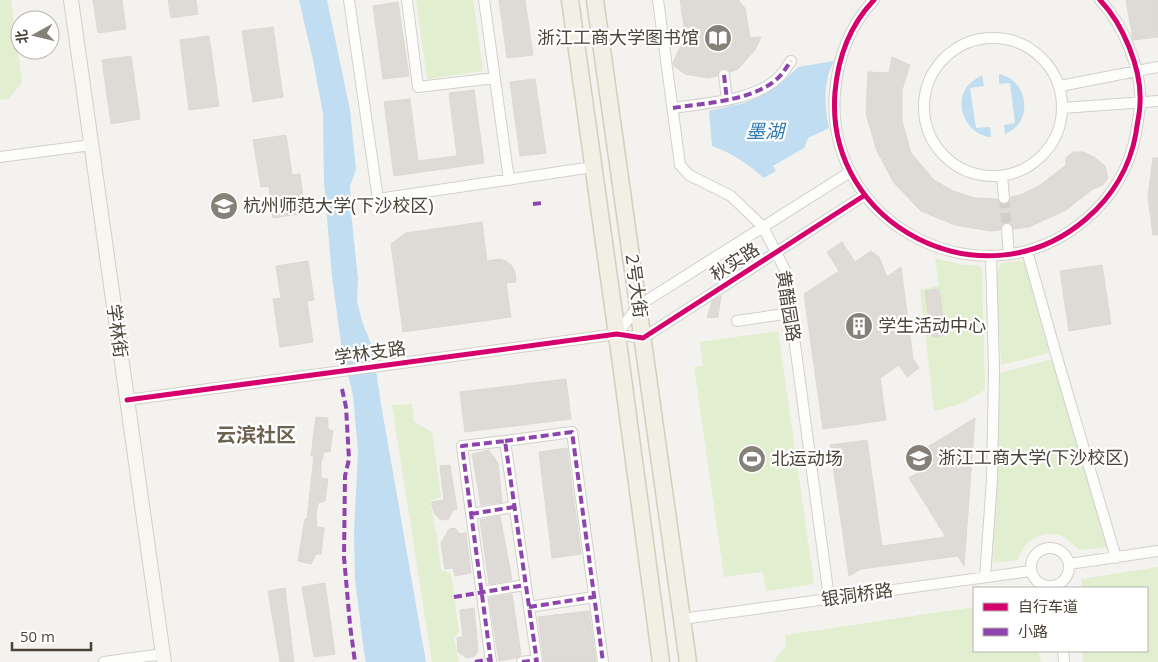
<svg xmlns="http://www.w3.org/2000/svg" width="1158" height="662" font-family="'Open Sans','Noto Sans SC',sans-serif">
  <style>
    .green { fill: #e1eecf }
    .water { fill: #c0ddf1 }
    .building { fill: #dedbd6; stroke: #dcd9d4 }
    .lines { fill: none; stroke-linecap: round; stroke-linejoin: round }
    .street-tunnel { stroke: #d2cfca; stroke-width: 10; stroke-dasharray: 10 5; stroke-linecap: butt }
    .street-casing { stroke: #d2d0cb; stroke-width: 12 }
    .secondary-casing { stroke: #d3cfc5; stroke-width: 16 }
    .primary-casing { stroke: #d6cebb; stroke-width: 19 }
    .street { stroke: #fdfdfc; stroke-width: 10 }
    .secondary { stroke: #f7f6f1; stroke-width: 14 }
    .primary { stroke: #f2efe6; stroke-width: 16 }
    .quiet { stroke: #8e44ad; stroke-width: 4; stroke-dasharray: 8 4; stroke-linecap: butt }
    .cycleway-casing { stroke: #fff; stroke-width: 8 }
    .cycleway { stroke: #d6006c; stroke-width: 5 }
    .labels { text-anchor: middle; stroke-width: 4.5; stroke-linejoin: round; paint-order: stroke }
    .poi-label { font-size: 18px; fill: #4b4439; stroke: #fff; text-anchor: start }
    .street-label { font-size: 18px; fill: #4b4439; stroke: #fff }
    .water-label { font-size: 19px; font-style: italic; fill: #2e7ab2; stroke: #fff }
    .quarter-label { font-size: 20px; font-weight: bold; fill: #6e6250; stroke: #fff }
  </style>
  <rect width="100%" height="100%" fill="#f4f2ee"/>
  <path class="green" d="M0 0H11L22 83 8 99 0 100Z
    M416 0H473L483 71 427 79Z
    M935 258 963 265H979L982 270 985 389C971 401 953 407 934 411L920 290 939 286Z
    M1022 261 1025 264 1049 353 1001 365 996 273 1001 263Z
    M778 331 814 584 766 591 763 572 724 577 694 367 703 366 700 342Z
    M1052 359 1108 547 1079 550C1074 546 1069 540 1064 537 1044 528 1023 540 1018 560L993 563 1000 373Z
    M412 404 414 422 432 432 441 497 430 501 437 538 441 569 451 574 459 632 454 638 459 662H432L392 405Z
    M1158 567V662H1083L1082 651H1147V588H1082L1081 579Z
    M974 607V651H1038L1041 662H773L786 646 785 635Z"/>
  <path class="water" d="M299 0H327L350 110 356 169 350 186 351 212 358 279 357 301 362 321 373 349 381 404 426 662H366L364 652 355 579 354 532 358 452 353 395 342 350 332 277 324 182 323 114 313 60Z
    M834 61C823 82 824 105 829 128L808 138 804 148 773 166 776 171 764 178C748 164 732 153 712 146L709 111 744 103 761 96 779 85 798 67Z
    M999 74C1029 80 1034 123 1005 134L1004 125 1015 123 1010 83 999 84Z
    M982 75 984 86 970 88 976 128 990 127 991 137C968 135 954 108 966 88 970 82 976 79 982 75Z"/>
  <path class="building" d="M93 0H122L126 29 98 33Z
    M168 0H196L198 14 171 18Z
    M499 0H525L533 55 507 58Z
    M680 0H738L745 8 750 38 761 37 755 50 738 69 730 72 727 69 723 68 718 72 717 76 708 78 685 74 674 66 673 63 680 47 687 46Z
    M1126 0H1158V37L1133 40Z
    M398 2 409 76 383 79 373 6Z
    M273 27 283 97 253 102 242 31Z
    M209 36 219 106 189 110 180 40Z
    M131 56 140 119 111 124 102 60Z
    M892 57 910 65 902 90V121L911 153 934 180 953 191 975 198 997 199 1001 204 1005 205 1010 201 1011 197 1020 195 1039 186 1066 165V158L1073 152H1083L1094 157 1105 166 1108 178 1103 185 1093 189 1066 210 1029 227 1014 229 1010 223 1006 222 1001 226 1000 230 991 231 955 225 921 211 894 183 877 151 866 114 868 72 889 73Z
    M535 79 546 153 520 156 510 82Z
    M474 90 484 163 394 176 384 102 410 99 418 161 457 156 449 93Z
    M286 135 292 175 300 174 305 213 273 218 269 186 261 187 253 140Z
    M1153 158H1158V235H1153L1148 197Z
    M482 222 487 261 500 259 506 261 512 266 515 272 516 282 506 283 511 317 403 332 391 244 406 233Z
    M842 242 855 262 871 251 879 257 887 277 901 267 913 359 919 368 907 377 899 365 880 378 886 420 823 429 804 294 839 271 827 252Z
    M308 261 314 300 307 301 313 342 280 347 273 299 281 298 276 266Z
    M1102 265 1111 324 1069 331 1060 271Z
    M939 289 945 335 932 337 925 291Z
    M721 296 718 317 707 318 712 301Z
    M566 379 571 419 465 432 460 392Z
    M316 417 328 418V429L333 431 330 452H324L321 463V478L328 479 325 501 318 503 316 514 317 527 324 528 321 554H316L311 564 298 561 305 519H307L314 456H311Z
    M975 418 964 566 958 556 861 569 849 576 830 445 867 440 882 546 946 537 909 478 927 467 918 453Z
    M567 448 581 554 552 558 539 452Z
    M489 450 498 463 502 502 481 505 472 454Z
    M450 465 457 509 452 511 449 519 441 520 434 513 431 502 444 500 440 466Z
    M500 516 512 580 489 584 480 520Z
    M455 528 460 534 466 533 471 573 455 576 453 568 445 569 441 543 449 529Z
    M325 583 335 654 314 657 302 587Z
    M285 588 294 662H280L268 591Z
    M512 594 521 655 516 658 499 661 489 598Z
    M474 608 478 651 475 656 467 658 458 652 457 638 463 637 460 610Z
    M589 611 596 662H544L538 617Z"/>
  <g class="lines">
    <path class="street-tunnel" d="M1004 198 1007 229"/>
    <g class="street-casing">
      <path id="street" d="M349 0 378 199 593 167
        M407 0 418 87 495 78
        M484 0 509 180
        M658 0 680 165 689 175 731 196 763 227 785 270 829 598
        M874 0C850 25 838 58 835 92 824 226 984 307 1086 219 1112 197 1130 167 1136 133 1137 123 1140 113 1140 103 1142 69 1123 24 1100 0
        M924 107a69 69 0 1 1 138 0a69 69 0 1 1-138 0Z
        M724 75 727 100
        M1060 86 1158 67
        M673 108C705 103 755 101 779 77 784 72 787 66 791 61
        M1063 108 1158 101
        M0 157 91 145
        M1002 176 1004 198
        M1007 229 1009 254
        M1027 251 1056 354 1116 558
        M737 321 791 313
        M617 334 638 306 850 172
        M127 400 617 334 643 338 865 195
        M505 441 572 432 603 662
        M471 514 514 507
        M1031 567a19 19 0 1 1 38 0a19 19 0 1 1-38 0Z
        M1069 564 1158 551
        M985 577 992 480 994 370 991 256
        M482 592 525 585
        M529 607 594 597
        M682 619 1031 571
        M1063 651 1064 662
        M104 662 163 654
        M491 662 462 446 505 441 537 662
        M522 662 536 660"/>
    </g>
    <g class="secondary-casing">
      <path id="secondary" d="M71 0 164 662"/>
    </g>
    <g class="primary-casing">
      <path id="primary" d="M570 0 619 349 661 662
        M595 0 688 662"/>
    </g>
    <use href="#street" class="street"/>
    <use href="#secondary" class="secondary"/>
    <use href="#primary" class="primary"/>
    <path class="quiet" d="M724 75 727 100
      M673 108C705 103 755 101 779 77 784 72 787 66 791 61
      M533 204 542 203
      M342 389 346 407 349 459 345 476 344 557 350 625 355 662
      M505 441 572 432 603 662
      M471 514 514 507
      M454 597 525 585
      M529 607 594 597
      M475 662 491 659
      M491 662 462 446 505 441 537 662
      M522 662 536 660"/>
    <g class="cycleway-casing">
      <path id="cycleway" d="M874 0C850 25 838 58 835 92 824 226 984 307 1086 219 1112 197 1130 167 1136 133 1137 123 1140 113 1140 103 1142 69 1123 24 1100 0
        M127 400 617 334 643 338 865 195"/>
    </g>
    <use href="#cycleway" class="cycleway"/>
  </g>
  <defs>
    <g id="library-disc" transform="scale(1.4375)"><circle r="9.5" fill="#868178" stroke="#fff"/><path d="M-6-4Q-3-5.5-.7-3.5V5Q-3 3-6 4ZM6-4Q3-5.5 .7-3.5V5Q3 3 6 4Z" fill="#fff"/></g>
    <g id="university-disc" transform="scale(1.4375)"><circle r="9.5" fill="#868178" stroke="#fff"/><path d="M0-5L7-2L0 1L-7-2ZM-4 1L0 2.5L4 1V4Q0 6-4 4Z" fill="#fff"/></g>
    <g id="building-disc" transform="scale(1.4375)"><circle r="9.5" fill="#868178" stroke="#fff"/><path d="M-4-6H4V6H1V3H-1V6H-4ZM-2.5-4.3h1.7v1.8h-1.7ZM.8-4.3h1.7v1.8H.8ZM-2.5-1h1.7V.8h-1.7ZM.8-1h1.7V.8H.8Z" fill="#fff"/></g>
    <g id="stadium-disc" transform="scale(1.4375)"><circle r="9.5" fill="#868178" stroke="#fff"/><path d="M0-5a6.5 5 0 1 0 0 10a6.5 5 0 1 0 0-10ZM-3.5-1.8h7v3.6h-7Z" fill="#fff"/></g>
  </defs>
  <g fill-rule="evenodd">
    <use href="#library-disc" x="718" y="38"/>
    <use href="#university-disc" x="224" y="206"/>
    <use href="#building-disc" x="859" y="326"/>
    <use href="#university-disc" x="919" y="458"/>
    <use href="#stadium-disc" x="752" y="459"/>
  </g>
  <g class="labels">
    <g class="poi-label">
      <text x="699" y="44" text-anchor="end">浙江工商大学图书馆</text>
      <text x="243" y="212">杭州师范大学(下沙校区)</text>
      <text x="878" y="332">学生活动中心</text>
      <text x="938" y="464">浙江工商大学(下沙校区)</text>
      <text x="771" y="465">北运动场</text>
    </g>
    <g class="street-label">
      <text transform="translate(735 262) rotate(-33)" y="6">秋实路</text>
      <text transform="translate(636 286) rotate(82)" y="6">2号大街</text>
      <text transform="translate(788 306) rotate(81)" y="6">黄醋园路</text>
      <text transform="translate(117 331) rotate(82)" y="6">学林街</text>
      <text transform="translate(370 353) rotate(-8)" y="6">学林支路</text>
      <text transform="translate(857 595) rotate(-8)" y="6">银洞桥路</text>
    </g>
    <g class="water-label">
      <text x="765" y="138">墨湖</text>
    </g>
    <g class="quarter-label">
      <text x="256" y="442">云滨社区</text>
    </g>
  </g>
  <rect x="973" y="587" width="175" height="65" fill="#ffffff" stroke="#b7b4b0"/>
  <rect x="983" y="603" width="25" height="8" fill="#d6006c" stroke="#b7b4b0"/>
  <text x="1018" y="612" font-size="15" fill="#4b4439">自行车道</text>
  <rect x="983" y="628" width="25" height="8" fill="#8e44ad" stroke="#b7b4b0"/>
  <text x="1018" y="637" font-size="15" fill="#4b4439">小路</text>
  <g transform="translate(35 35) rotate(262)"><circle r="24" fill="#ffffff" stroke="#b7b4b0"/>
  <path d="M0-4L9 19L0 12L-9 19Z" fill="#868178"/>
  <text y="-8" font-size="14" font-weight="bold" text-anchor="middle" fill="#4b4439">北</text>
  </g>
  <path d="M12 642v8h79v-8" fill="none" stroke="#4b4439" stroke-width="2.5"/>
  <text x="20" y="642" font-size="15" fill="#4b4439" stroke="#ffffff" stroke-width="4" paint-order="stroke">50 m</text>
</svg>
